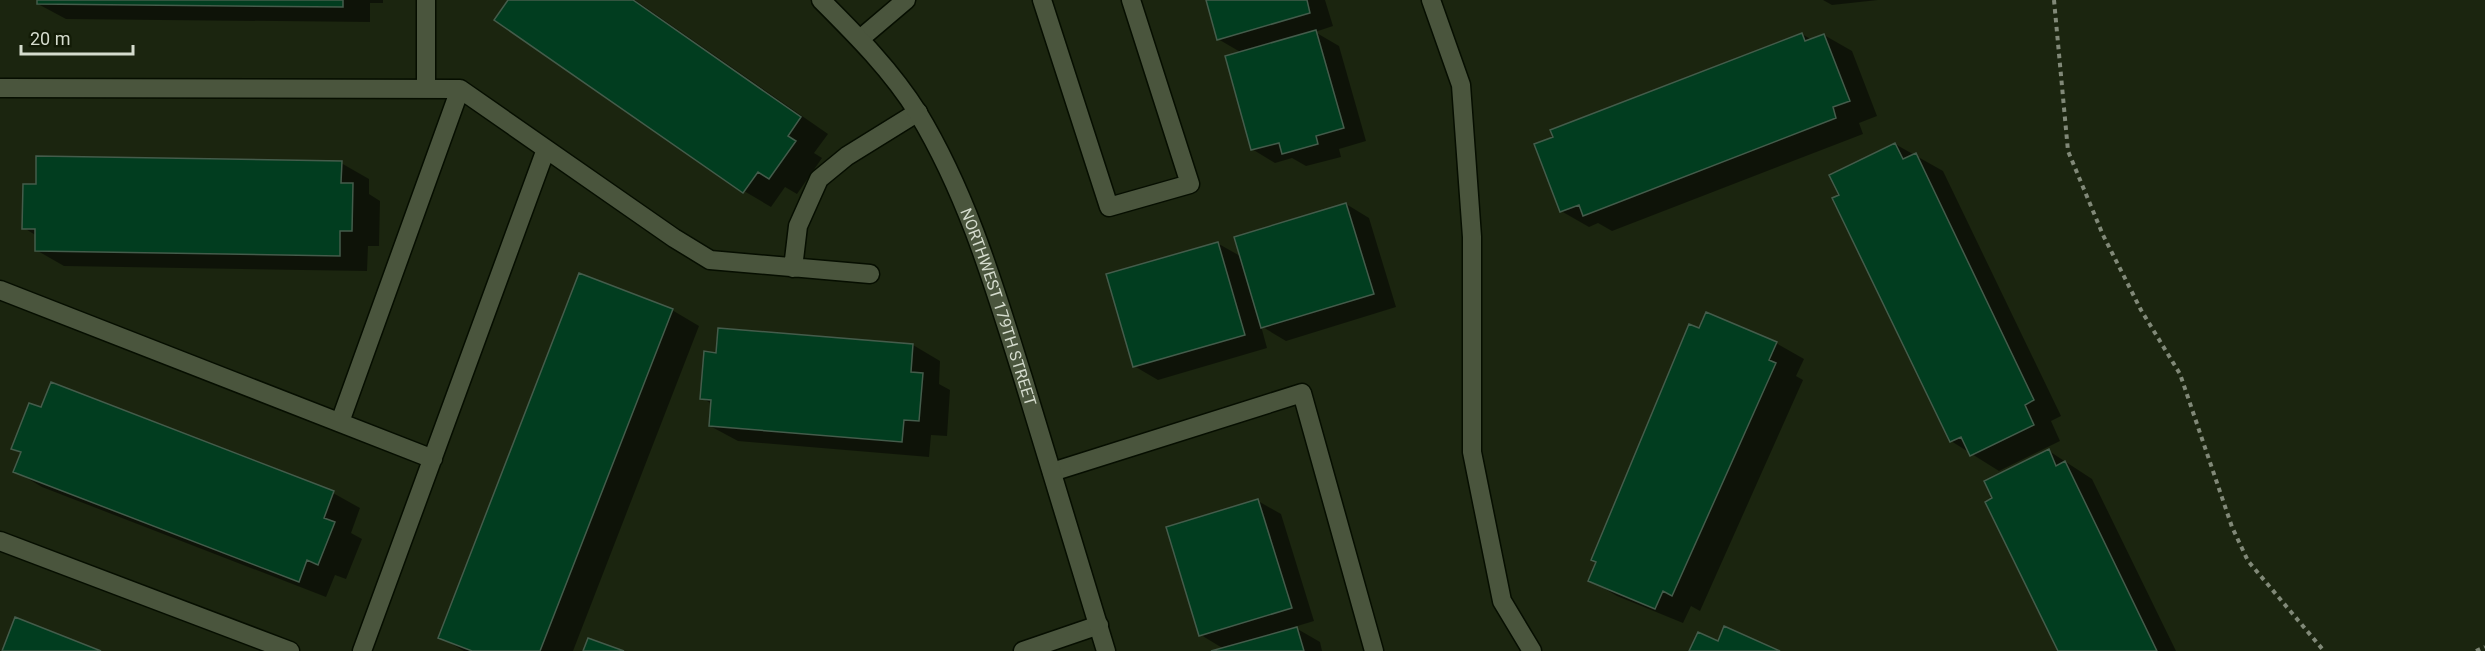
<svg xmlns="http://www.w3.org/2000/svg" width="2485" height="651" font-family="Roboto,sans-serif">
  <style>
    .shadow { fill: #0007 }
    .building { fill: #013d1f; stroke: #445c4b; stroke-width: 1.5 }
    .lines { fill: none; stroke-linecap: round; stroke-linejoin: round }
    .service-casing { stroke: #060e00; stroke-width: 21 }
    .minor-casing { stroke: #060e00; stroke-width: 21 }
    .tertiary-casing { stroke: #060e00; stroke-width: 21 }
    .path { stroke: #818978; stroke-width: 4; stroke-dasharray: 4.5 4.5; stroke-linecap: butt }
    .service { stroke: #4a553d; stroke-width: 18 }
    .minor { stroke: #4a553d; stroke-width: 18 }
    .tertiary { stroke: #4a553d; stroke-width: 18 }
    .labels { text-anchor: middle; stroke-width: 5; stroke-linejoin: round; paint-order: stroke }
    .street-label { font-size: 16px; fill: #d5dcce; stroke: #121b06 }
  </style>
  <rect width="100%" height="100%" fill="#1b250f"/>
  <path class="shadow" d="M38 0H383V3H370V22L66 19 38 4Z
    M509 0H635L828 134 814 153 822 158 797 194 785 187 771 207 744 191Z
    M1207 0H1325L1333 26 1315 32 1339 46 1366 141 1339 149 1341 157 1306 166 1292 158 1275 163 1252 149 1242 53 1218 39Z
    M1823 0H1878L1832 5Z
    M1802 34 1812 40 1824 35 1852 51 1877 116 1859 123 1863 134 1612 231 1598 223 1589 227 1561 211Z
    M1895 144 1943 171 2061 416 2051 421 2060 441 1999 471 1951 441 1841 196Z
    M341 163 369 179V194L380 201 379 246H368L367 271 64 266 36 250 37 236 24 228Z
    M1346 204 1369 218 1396 307 1286 341 1261 326 1267 348 1158 380 1134 366 1217 243 1242 257Z
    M672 310 699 326 573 651H464L440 637Z
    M1776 343 1804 359 1796 376 1803 380 1700 611 1691 606 1683 623 1617 596 1590 580Z
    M913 345 940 361 939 384 950 390 947 436 931 435 929 457 738 441 710 426 712 404 702 398 717 354Z
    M41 408 333 493 360 508 351 533 362 539 346 579 335 575 326 597 42 487 15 471 22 453 13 448Z
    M2049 451 2092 479 2176 651H2060Z
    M1258 501 1281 514 1314 621 1294 627 1320 642 1322 651H1216L1224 649 1201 635Z"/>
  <path class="building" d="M37 0H343V7L37 4Z
    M508 0H633L801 117 788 136 796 141 769 179 758 172 743 193 494 20Z
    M1206 0H1307L1310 13 1217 40Z
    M1316 30 1344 128 1316 136 1318 144 1282 154 1279 143 1251 150 1225 56Z
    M1802 33 1805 41 1824 34 1850 101 1833 107 1836 118 1583 216 1579 205 1560 212 1534 144 1553 137 1550 130Z
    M1895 143 1903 159 1916 153 2034 400 2025 405 2034 425 1970 456 1961 437 1950 442 1832 198 1839 195 1829 175Z
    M36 156 342 161 341 183H353L352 231H340V256L35 251V229H22L23 184H36Z
    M1346 203 1374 294 1261 328 1234 237Z
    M1218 242 1245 335 1133 367 1106 274Z
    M579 273 673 309 540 651H472L438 638Z
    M1706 312 1777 342 1769 360 1776 363 1672 596 1663 591 1655 609 1588 581 1596 562 1591 560 1689 324 1699 328Z
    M718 328 913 344 911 372 923 373 919 421 904 420 902 442 709 426 711 400 700 399 704 351 716 353Z
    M51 382 334 491 324 518 335 522 318 565 307 560 299 582 13 472 21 452 11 449 29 403 41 407Z
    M2049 449 2056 466 2065 461 2157 651H2058L1985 502 1992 498 1984 481Z
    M1258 499 1292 608 1199 636 1166 527Z
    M15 617 101 651H2Z
    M1724 626 1780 651H1689L1698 632 1718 641Z
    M1297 627 1304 651H1211Z
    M588 638 624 651H583Z"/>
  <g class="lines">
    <g class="service-casing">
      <path id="service" d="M426 0V89
        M0 88 460 89 674 238 710 260 870 274
        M793 268 798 226 819 179 847 156 918 112
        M0 290 433 459
        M340 422 460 89
        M362 651 546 149
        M1023 651 1099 625"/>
    </g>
    <g class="minor-casing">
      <path id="minor" d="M1042 0 1109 207 1190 184 1131 0
        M1431 0 1461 85 1472 237V452L1502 601 1532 651
        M860 39 906 0
        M1052 472 1302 393 1374 651
        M0 541 290 651"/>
    </g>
    <g class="tertiary-casing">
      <g id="tertiary">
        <path id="s1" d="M821 0C856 35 892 71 918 113 968 196 994 286 1023 378 1051 469 1079 560 1106 651"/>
      </g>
    </g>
    <path class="path" d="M2054 0 2068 151 2103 235 2141 310 2180 374 2232 527 2248 561 2324 651
      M2476 651 2485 647"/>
    <use href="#service" class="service"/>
    <use href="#minor" class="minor"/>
    <use href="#tertiary" class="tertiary"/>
  </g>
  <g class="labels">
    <g class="street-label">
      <text dy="6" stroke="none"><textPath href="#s1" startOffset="360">NORTHWEST 179TH STREET</textPath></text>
    </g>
  </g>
  <path d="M21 45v9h112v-9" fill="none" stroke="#d5dcce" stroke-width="3"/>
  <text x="30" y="45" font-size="18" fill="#d5dcce" stroke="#121b06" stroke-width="4.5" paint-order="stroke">20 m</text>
</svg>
